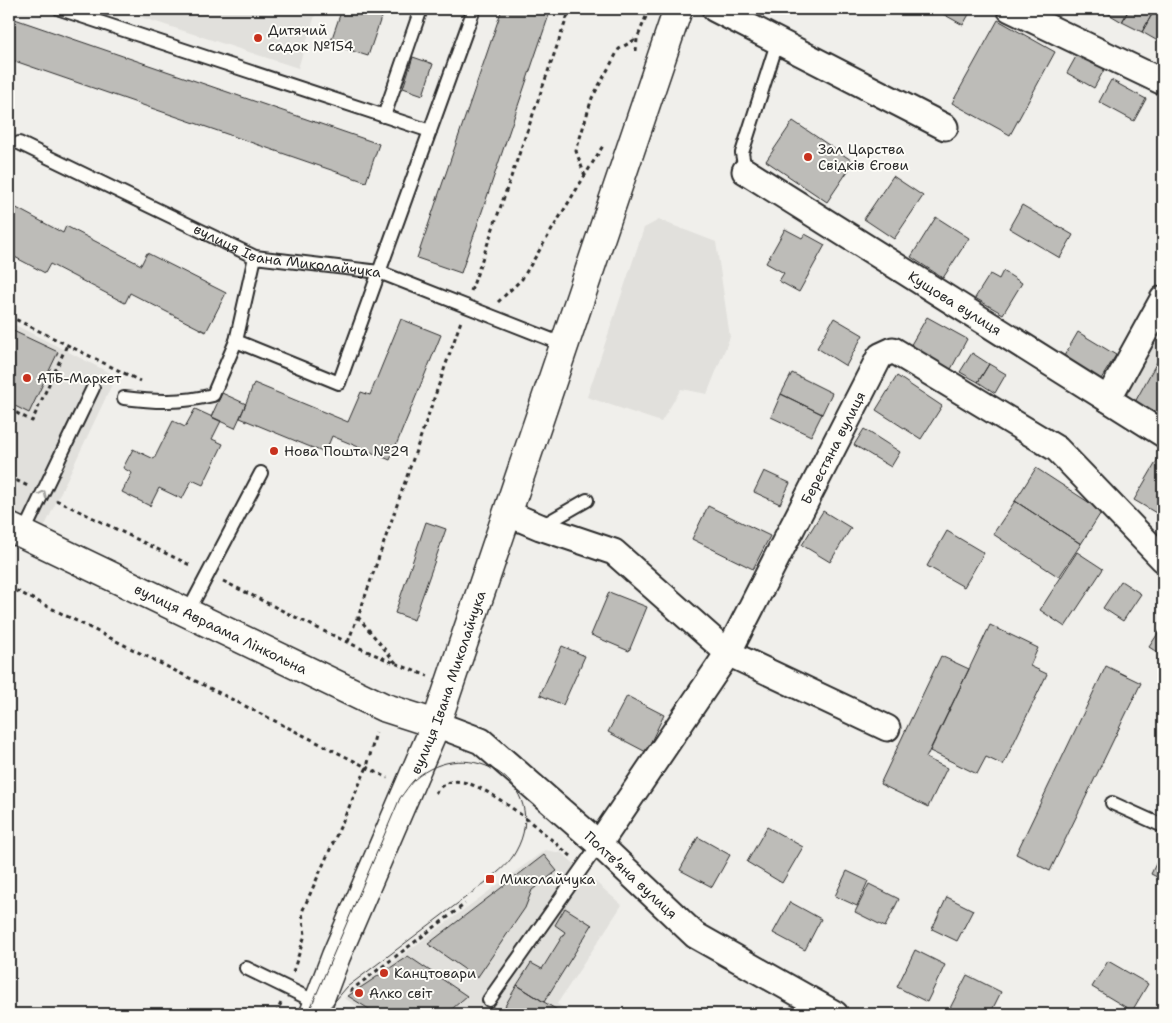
<svg xmlns="http://www.w3.org/2000/svg" width="1172" height="1023" font-family="'Shantell Sans',sans-serif">
  <style>
    .built { fill: #e1e0dc }
    .building { fill: #bdbcb8; stroke: #2b2b2b }
    .lines { fill: none; stroke-linecap: round; stroke-linejoin: round }
    .service-casing { stroke: #2b2b2b; stroke-width: 16 }
    .minor-casing { stroke: #2b2b2b; stroke-width: 29 }
    .tertiary-casing { stroke: #2b2b2b; stroke-width: 31 }
    .secondary-casing { stroke: #2b2b2b; stroke-width: 31 }
    .path { stroke: #2b2b2b; stroke-width: 3; stroke-dasharray: 4 4; stroke-linecap: butt }
    .service { stroke: #fdfcf7; stroke-width: 12 }
    .minor { stroke: #fdfcf7; stroke-width: 25 }
    .tertiary { stroke: #fdfcf7; stroke-width: 28 }
    .secondary { stroke: #fdfcf7; stroke-width: 28 }
    .tram { stroke: #2b2b2b; stroke-width: 1 }
    .oneway { stroke: #9e9e9b }
    .poi-dot { fill: #c8321e; stroke: #fdfcf7; stroke-width: 2 }
    .labels { text-anchor: middle; stroke-width: 4; stroke-linejoin: round; paint-order: stroke }
    .poi-label { font-size: 14px; fill: #2b2b2b; stroke: #fdfcf7; text-anchor: start }
    .street-label { font-size: 14px; fill: #2b2b2b; stroke: #fdfcf7 }
  </style>
  <rect width="100%" height="100%" fill="#f0efeb"/>
  <filter id="ink" filterUnits="userSpaceOnUse"><feTurbulence type="fractalNoise" baseFrequency=".02" numOctaves="2"/><feDisplacementMap in="SourceGraphic" scale="10" xChannelSelector="R" yChannelSelector="G"/><feConvolveMatrix kernelMatrix="1 2 1 2 8 2 1 2 1" color-interpolation-filters="sRGB"/></filter>
  <g filter="url(#ink)">
    <path class="built" d="M116 9H317L298 68Z
      M659 220 716 242 730 337 707 394 681 389 661 422 587 397 644 228Z
      M9 322 116 376 42 532 9 516Z
      M1163 329V429L1121 403Z
      M545 850 562 853 622 905 557 1004 574 1014H369L344 998Z"/>
    <path class="building" d="M342 9H384L368 56 330 44Z
      M502 9H551L461 273 417 258Z
      M934 9H972L963 25Z
      M1102 9H1129L1122 22 1102 10Z
      M1129 9H1155L1142 32 1122 22Z
      M1155 9H1163V44L1142 32Z
      M9 17 379 144 366 182 9 59Z
      M998 20 1055 52 1010 135 952 103Z
      M1078 53 1105 68 1094 88 1067 73Z
      M413 57 433 64 423 95 403 88Z
      M1111 80 1146 99 1134 121 1099 102Z
      M793 121 854 162 827 202 766 161Z
      M893 176 923 196 894 239 864 219Z
      M9 204 63 233 66 226 141 265 147 253 226 293 206 332 130 293 125 303 50 264 45 273 9 254Z
      M1022 205 1073 235 1060 258 1009 228Z
      M936 217 969 238 943 278 911 257Z
      M785 229 802 238 805 234 825 245 799 292 779 281 784 273 766 263Z
      M1003 271 1022 283 1003 314 975 298 990 274 999 279Z
      M927 317 967 339 950 371 909 348Z
      M834 318 863 335 846 366 817 348Z
      M401 319 441 335 390 460 332 436 325 453 240 418 254 383 348 422 361 392 370 395Z
      M9 329 58 352 29 413 9 403Z
      M1078 332 1116 355 1101 379 1064 356Z
      M1163 351V417L1135 402Z
      M972 353 989 364 978 382 960 372Z
      M989 364 1006 374 995 393 978 382Z
      M792 373 832 393 822 414 781 394Z
      M897 376 942 406 921 439 876 410Z
      M222 393 246 404 235 428 211 417Z
      M781 394 822 414 811 436 771 417Z
      M195 409 221 421 212 439 223 444 203 485 192 480 182 499 159 488 150 506 122 492 132 473 123 468 133 449 154 459 173 421 185 427Z
      M864 429 900 452 891 467 854 445Z
      M1158 459 1163 463V517L1134 500Z
      M1036 468 1102 511 1081 544 1015 501Z
      M764 471 790 483 780 504 754 492Z
      M1015 501 1081 544 1059 577 993 534Z
      M708 506 770 536 753 569 692 539Z
      M823 511 851 528 830 562 802 545Z
      M426 522 446 529 414 620 395 613Z
      M947 531 984 553 964 587 927 566Z
      M1077 552 1103 569 1065 627 1040 610Z
      M1121 581 1141 594 1123 621 1103 608Z
      M609 592 647 607 629 651 591 635Z
      M990 625 1038 648 1030 666 1047 674 1003 765 986 757 977 774 930 751Z
      M1163 626V656L1149 647Z
      M562 646 585 656 563 705 540 695Z
      M941 656 969 669 926 758 947 768 928 807 880 784Z
      M1106 666 1141 683 1050 871 1016 854Z
      M627 696 664 715 646 752 608 732Z
      M767 827 803 847 782 883 747 862Z
      M698 837 730 855 712 887 680 870Z
      M1163 849V880L1151 874Z
      M544 855 557 871 532 890 525 908 477 978 428 944Z
      M847 871 868 881 857 906 835 896Z
      M869 884 899 899 885 927 855 912Z
      M947 897 973 910 957 941 932 929Z
      M790 902 821 919 805 950 773 933Z
      M565 908 592 925 544 1002 517 985 531 963 542 969 565 932 555 925Z
      M915 950 945 965 927 1002 897 987Z
      M408 956 467 996 446 1014H377L348 996Z
      M1108 961 1148 984 1132 1011 1092 987Z
      M967 975 1001 992 990 1014H953L948 1012Z
      M517 985 544 1002 564 1014H518L505 1006Z"/>
    <g class="lines">
      <g class="service-casing">
        <g id="service">
          <path d="M60 9 430 131"/>
          <path d="M384 116 421 9"/>
          <path id="s1" d="M19 143 255 257 379 272 565 345"/>
          <path d="M745 171 742 153 778 40"/>
          <path d="M236 341 255 257"/>
          <path d="M124 398C156 402 181 403 213 395L236 341 339 383 474 9"/>
          <path d="M540 527 587 500"/>
          <path d="M23 534 93 388"/>
          <path d="M188 612 261 473"/>
          <path d="M1112 803 1163 826"/>
          <path d="M246 968 318 1003"/>
          <path d="M489 1000 599 844"/>
        </g>
      </g>
      <g class="minor-casing">
        <g id="minor">
          <path d="M715 9 945 127"/>
          <path d="M1010 9 1163 82"/>
          <path id="s2" d="M745 171 1163 434"/>
          <path d="M1108 399 1163 299"/>
          <path d="M507 513 540 527 614 552 728 653 887 728"/>
          <path d="M436 724 481 741 599 844 695 935 835 1014"/>
          <path id="s3" d="M599 844 728 653 880 356 893 350 1057 449 1163 559"/>
        </g>
      </g>
      <g class="tertiary-casing">
        <g id="tertiary">
          <path id="s4" d="M9 527 383 707 436 724"/>
        </g>
      </g>
      <g class="secondary-casing">
        <g id="secondary">
          <path id="s5" d="M314 1014 336 956 436 724 678 9"/>
        </g>
      </g>
      <path class="path" d="M636 51 637 39 649 9
        M585 176 576 151 592 98 619 49 636 39
        M471 291 570 9
        M498 302 522 279 604 144
        M9 316 140 381
        M9 409 32 421 67 345
        M9 477 28 486
        M56 500 192 566
        M223 581C290 614 357 650 428 676
        M9 587 388 778
        M348 642 357 618
        M396 663 358 617 461 321
        M435 793C439 788 444 783 450 782 481 774 547 837 571 856
        M293 972 305 935 302 912 367 767 376 732
        M350 991 465 904
        M276 1014 281 1003"/>
      <use href="#service" class="service"/>
      <use href="#minor" class="minor"/>
      <use href="#tertiary" class="tertiary"/>
      <use href="#secondary" class="secondary"/>
      <path class="tram" d="M308 1014 400 798C405 792 409 785 414 780 469 731 552 786 516 851 510 863 499 871 490 879L347 987 324 1014"/>
    </g>
    <defs><path id="oneway-chevron" d="M-2-3.5L2.5 0L-2 3.5" fill="none" stroke-width="1.6" stroke-linecap="round" stroke-linejoin="round" transform="scale(1.25)"/></defs>
    <use class="oneway" href="#oneway-chevron" transform="translate(43 494) rotate(-64)"/>
  </g>
  <g class="poi-dot">
    <circle cx="258" cy="38" r="5"/>
    <circle cx="808" cy="157" r="5"/>
    <circle cx="27" cy="378" r="5"/>
    <circle cx="274" cy="451" r="5"/>
    <rect x="485" y="874" width="10" height="10" rx="2.5"/>
    <circle cx="384" cy="973" r="5"/>
    <circle cx="359" cy="993" r="5"/>
  </g>
  <g class="labels">
    <g class="poi-label">
      <text x="268" y="35">Дитячий<tspan x="268" dy="16">садок №154</tspan></text>
      <text x="818" y="154">Зал Царства<tspan x="818" dy="16">Свідків Єгови</tspan></text>
      <text x="37" y="383">АТБ-Маркет</text>
      <text x="284" y="456">Нова Пошта №29</text>
      <text x="500" y="884">Миколайчука</text>
      <text x="394" y="978">Канцтовари</text>
      <text x="369" y="998">Алко світ</text>
    </g>
    <g class="street-label">
      <text dy="5" stroke="none"><textPath href="#s1" startOffset="292">вулиця Івана Миколайчука</textPath></text>
      <text dy="5" stroke="none"><textPath href="#s2" startOffset="248">Кущова вулиця</textPath></text>
      <text dy="5" stroke="none"><textPath href="#s3" startOffset="461">Берестяна вулиця</textPath></text>
      <text dy="5" stroke="none"><textPath href="#s4" startOffset="235">вулиця Авраама Лінкольна</textPath></text>
      <text dy="5" stroke="none"><textPath href="#s5" startOffset="358">вулиця Івана Миколайчука</textPath></text>
      <text transform="translate(631 875) rotate(43)" y="5">Полтвʼяна вулиця</text>
    </g>
  </g>
  <rect width="1172" height="1023" fill="none" stroke="#fdfcf7" stroke-width="30"/>
  <rect x="15" y="15" width="1142" height="993" fill="none" stroke="#2b2b2b" stroke-width="2" filter="url(#ink)"/>
</svg>
